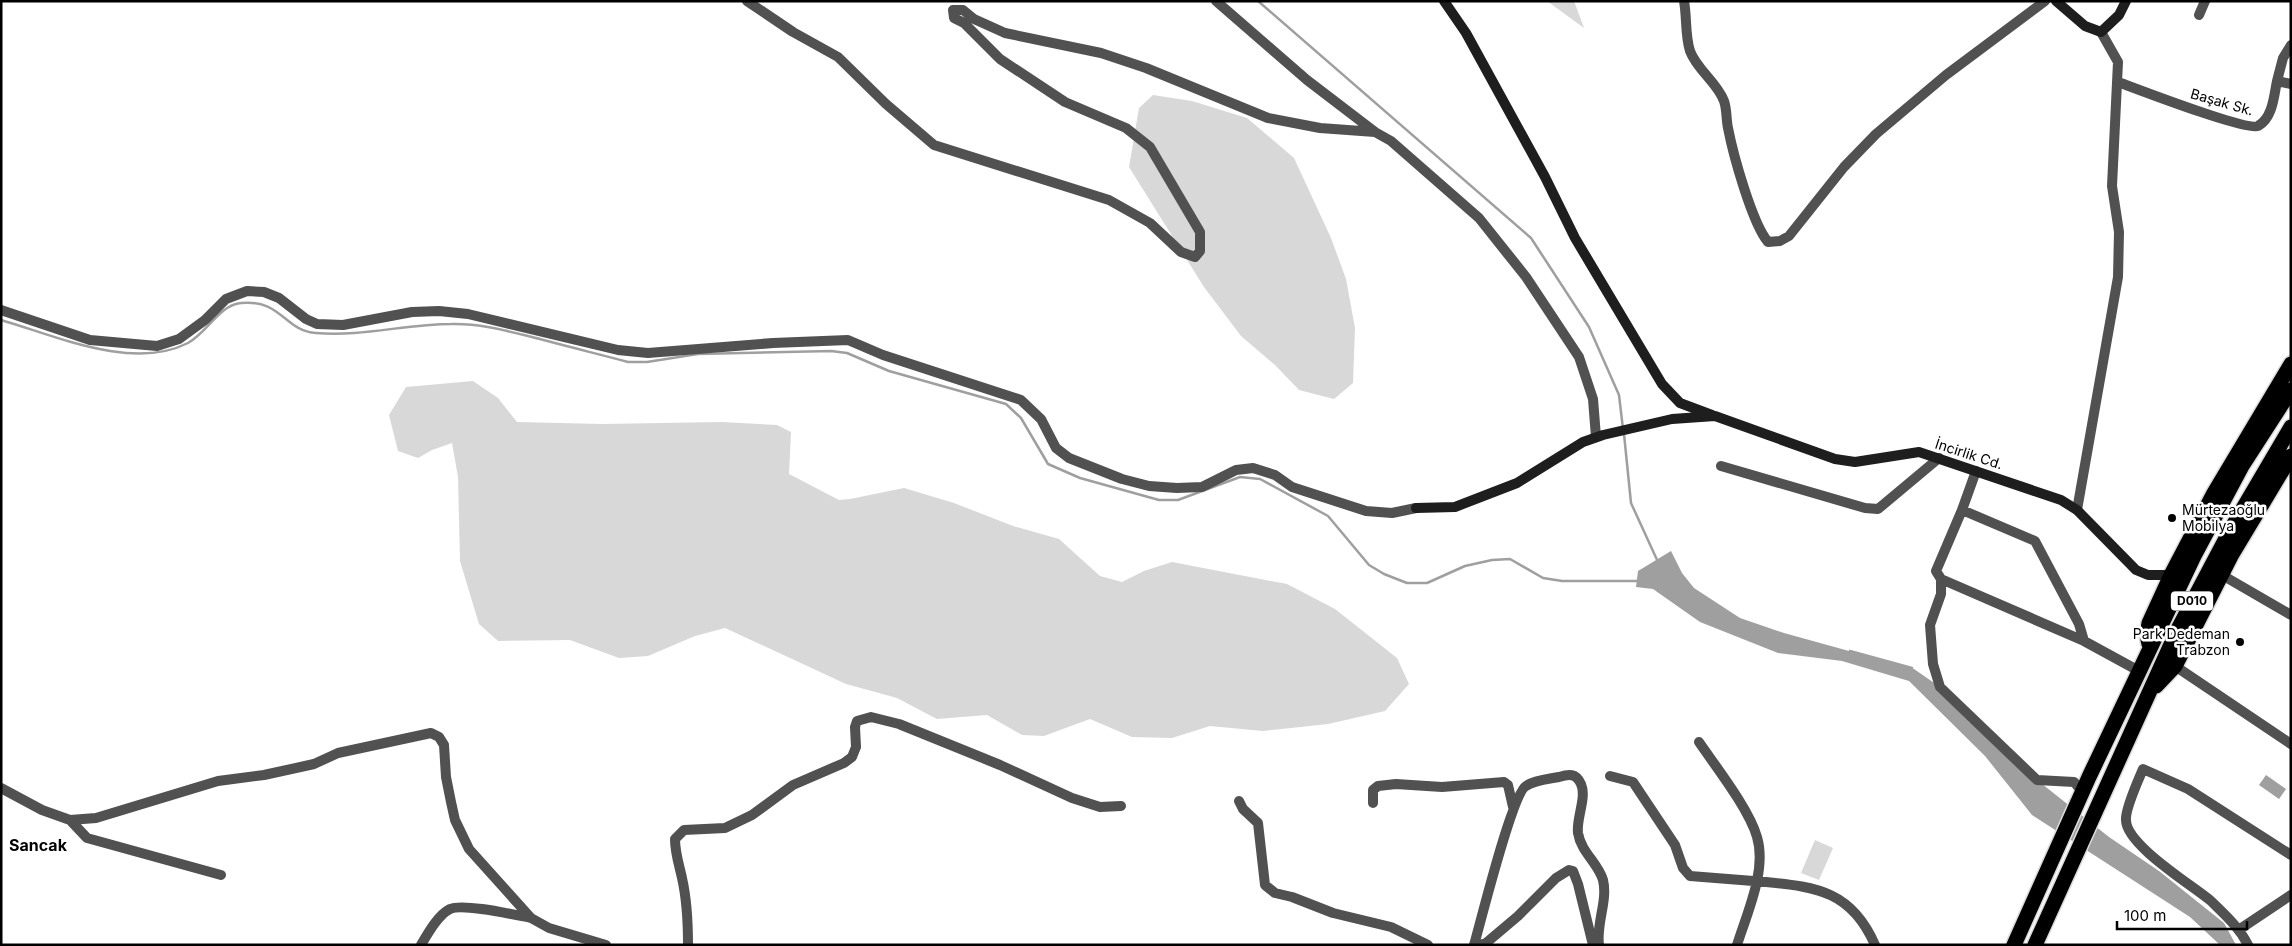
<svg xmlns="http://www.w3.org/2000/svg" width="2292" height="946" font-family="Inter,sans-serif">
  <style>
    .green { fill: #d8d8d8 }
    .water { fill: #9f9f9f }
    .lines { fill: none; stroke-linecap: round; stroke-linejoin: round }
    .stream { stroke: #9f9f9f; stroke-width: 2.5 }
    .highway-casing { stroke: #dbdbdb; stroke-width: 18 }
    .street { stroke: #515151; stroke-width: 10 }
    .secondary { stroke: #1e1e1e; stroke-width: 10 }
    .highway { stroke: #000; stroke-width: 15 }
    .poi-dot { fill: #000; stroke: #fff; stroke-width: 2 }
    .labels { text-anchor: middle; stroke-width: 5; stroke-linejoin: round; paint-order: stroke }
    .shield { fill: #fff; stroke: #4c4c4c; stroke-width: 1 }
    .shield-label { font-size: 12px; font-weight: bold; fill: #000 }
    .street-label { font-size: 14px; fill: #000; stroke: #fff }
    .poi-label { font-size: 14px; fill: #000; stroke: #fff; text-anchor: start }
    .quarter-label { font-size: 16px; font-weight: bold; fill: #000; stroke: #fff }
  </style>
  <rect width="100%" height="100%" fill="#fff"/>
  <path class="green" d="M1547 1H1574L1584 28Z
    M1153 95 1192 101 1247 118 1294 158 1331 238 1346 279 1355 328 1353 383 1334 399 1299 390 1275 365 1241 336 1204 287 1129 167 1139 108Z
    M473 381 498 398 517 422 602 424 722 422 777 425 791 432 789 474 839 500 850 499 904 488 954 503 1013 526 1059 539 1100 576 1122 582 1144 571 1172 562 1287 584 1335 609 1397 658 1409 684 1385 711 1328 724 1263 731 1210 726 1172 738 1132 737 1090 719 1044 736 1022 735 987 715 937 719 897 698 846 684 725 628 695 636 648 656 619 658 570 640 498 641 479 624 460 561 458 477 452 443 432 450 418 458 398 451 389 415 406 387Z
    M1815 840 1833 848 1819 880 1801 873Z"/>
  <path class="water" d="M1671 551 1682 573 1694 588 1740 618 1784 633 1914 669 1940 687 2037 780 2109 837 2159 871 2224 923 2236 945H2220L2190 917 2032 815 1985 756 1909 681 1842 661 1778 653 1700 622 1653 589 1636 587 1638 571Z
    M2266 775 2286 789 2279 799 2259 785Z"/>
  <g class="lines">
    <path class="stream" d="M1258 1 1531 238 1589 327 1619 395 1623 429
      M1 320C56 336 133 371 188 343 207 333 219 305 241 303 282 299 284 331 316 333 361 337 406 324 451 324 481 323 511 332 540 339 569 347 598 354 628 362H647L698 354 831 351 847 353 889 371 1006 404 1021 418 1048 464 1080 478 1159 500H1178L1240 477 1260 479 1328 516 1369 565 1384 574 1407 583H1427L1465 566 1492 560 1510 559 1543 578 1562 581H1638
      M1624 434 1631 503 1658 562
      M1850 651 1912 668"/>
    <g class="highway-casing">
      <path id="highway" d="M2149 644 2147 635 2149 623 2171 575 2214 493 2291 364
        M2156 686 2175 666 2231 556 2291 456
        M2014 945 2089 777 2194 556 2242 466 2291 390
        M2035 945 2177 631 2231 529 2291 427"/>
    </g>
    <path class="street" d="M747 1 793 32 838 57 886 104 934 145 1109 200 1150 223 1181 252 1195 257 1200 251V232L1150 147 1126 128 1065 102 1000 59 964 23 954 18 953 10H963L974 19 1005 33 1101 53 1146 68 1268 118 1320 128 1375 132 1391 141 1479 218 1526 277 1579 357 1593 399 1596 437
      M1216 1 1307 80 1375 132
      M1684 1C1687 17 1685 36 1690 51 1697 70 1717 82 1724 101 1727 109 1726 119 1728 128 1733 154 1752 223 1768 242L1780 241 1789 236 1844 167 1876 134 1946 75 2045 1
      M2199 15 2205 1
      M2277 81 2283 58 2291 45
      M2118 82C2137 89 2246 131 2258 126 2273 118 2274 95 2277 81L2291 84
      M1 310 90 340 157 346 179 339 205 320 226 299 247 291 264 292 279 298 306 319 317 324 343 325 412 312 439 311 468 314 618 350 648 353 773 343 848 340 883 355 1021 400 1041 419 1056 448 1069 458 1122 479 1149 486 1177 488 1202 487 1236 470 1253 468 1275 475 1292 487 1366 511 1392 513 1416 508
      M1721 466 1865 508 1878 509 1939 458
      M1976 471 1962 510 1936 571 1941 579 2084 641 2139 671
      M1962 510 2035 541 2079 624 2084 641
      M2077 510 2118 277 2119 232 2112 186 2118 62 2101 32
      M2222 575 2291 615
      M1941 579V594L1930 625 1933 664 1940 687 2037 780 2074 782 2081 790 2080 796
      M2175 666 2291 744
      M1699 742C1716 767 1749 809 1757 837 1767 870 1747 913 1737 945
      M1610 776 1633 782 1675 845 1683 868 1690 876C1715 878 1741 880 1766 882 1818 887 1852 892 1875 945
      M1 788 42 810 70 820 96 818 218 781 264 775 314 764 338 753 431 733 439 737 444 745 446 777 451 802 455 820 469 849 531 918 549 928 606 945
      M1239 801 1243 809 1258 823 1265 885 1275 893 1292 897 1333 913 1391 927 1428 945
      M1373 803V790L1378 786 1396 784 1442 787 1504 782 1508 785 1513 807
      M70 820 87 838 221 875
      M2240 929 2291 895
      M421 945C428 933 438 915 450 909 463 903 515 915 531 918
      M688 945C688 922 687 900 682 878 679 864 675 853 675 839L684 830 725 828 752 815 793 785 844 763 852 757 856 747 855 727 857 721 871 717 899 724 1000 765 1072 798 1100 807 1121 806
      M1474 945C1481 921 1512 794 1526 786 1534 780 1549 779 1559 777 1569 774 1576 773 1581 784 1587 798 1576 818 1578 833 1581 852 1598 863 1603 880 1608 901 1596 923 1599 945
      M1480 945 1486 943 1518 916 1556 878 1569 870 1573 871 1578 884 1593 945
      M2248 945C2239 927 2225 915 2211 901 2192 885 2126 845 2126 820 2125 809 2138 781 2143 769L2188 789 2291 855"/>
    <path class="secondary" d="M1444 1 1466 33 1545 177 1575 238 1662 384 1680 403 1712 415
      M2056 1 2085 26 2101 32 2119 15 2126 1
      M1416 508 1455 507 1517 483 1583 442 1603 435 1672 419 1715 416 1835 459 1855 462 1919 452 2061 500 2077 510 2136 570 2148 575H2171"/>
    <use href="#highway" class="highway"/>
  </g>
  <g class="poi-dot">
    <circle cx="2172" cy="518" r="5"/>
    <circle cx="2240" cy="642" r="5"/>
  </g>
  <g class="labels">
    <rect class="shield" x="2171" y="591.5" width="42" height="19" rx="4"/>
    <g class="shield-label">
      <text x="2192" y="605">D010</text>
    </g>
    <g class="street-label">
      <text transform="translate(2222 102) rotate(16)" y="5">Başak Sk.</text>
      <text transform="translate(1969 454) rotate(18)" y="5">İncirlik Cd.</text>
    </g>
    <g class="poi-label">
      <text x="2182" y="515">Mürtezaoğlu<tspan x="2182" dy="16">Mobilya</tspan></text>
      <text x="2230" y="639" text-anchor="end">Park Dedeman<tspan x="2230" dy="16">Trabzon</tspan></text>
    </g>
    <g class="quarter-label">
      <text x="38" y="851">Sancak</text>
    </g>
  </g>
  <rect width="2292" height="946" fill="none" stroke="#000000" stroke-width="5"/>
  <path d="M2117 921v8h130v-8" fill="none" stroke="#000000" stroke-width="2.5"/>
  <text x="2124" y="921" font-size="15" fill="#000000" stroke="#ffffff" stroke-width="4" paint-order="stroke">100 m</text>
</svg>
